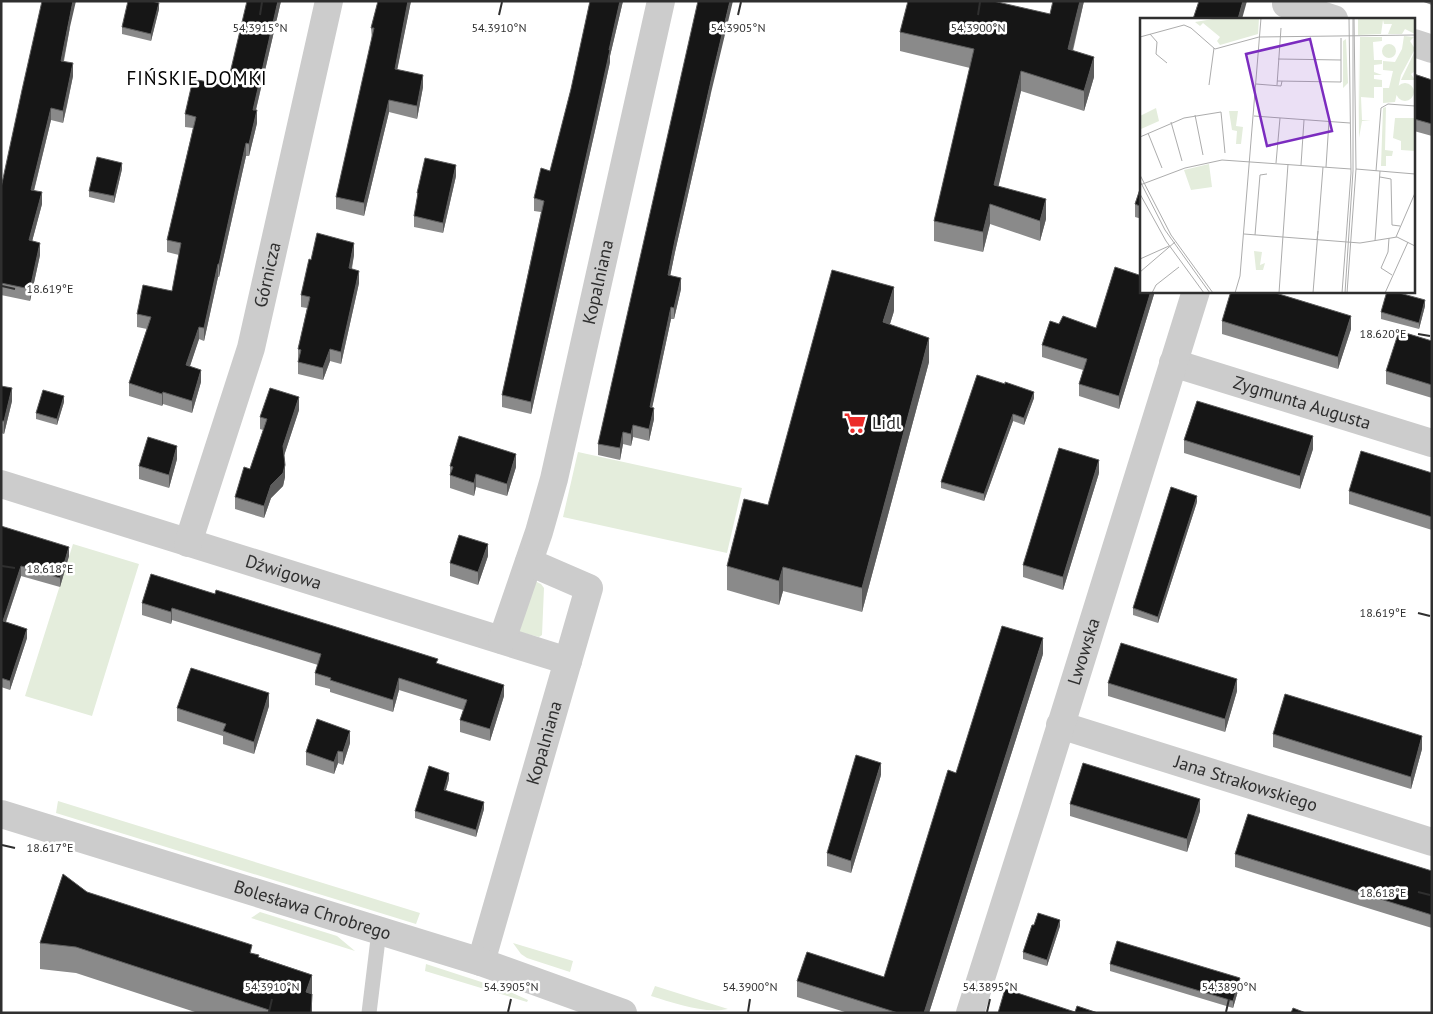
<svg xmlns="http://www.w3.org/2000/svg" width="1433" height="1014" font-family="'PT Sans',sans-serif">
  <style>
    .green { fill: #e4eddc }
    .lines { fill: none; stroke-linecap: round; stroke-linejoin: round }
    .service { stroke: #ccc; stroke-width: 15 }
    .minor { stroke: #ccc; stroke-width: 28 }
    .tertiary { stroke: #ccc; stroke-width: 28 }
    .wall { fill: #8a8a8a }
    .shaded-wall { fill: #5c5c5c }
    .building { fill: #161616; stroke: #5c5c5c }
    .ticks { fill: none; stroke: #2f2f2f; stroke-width: 2 }
    .labels { text-anchor: middle; stroke-width: 5; stroke-linejoin: round; paint-order: stroke }
    .street-label { font-size: 18px; fill: #2f2f2f; stroke: #fff }
    .poi-label { font-size: 18px; fill: #2f2f2f; stroke: #fff; text-anchor: start }
    .neighbourhood-label { font-size: 19px; letter-spacing: 1px; fill: #000; stroke: #fff }
    .inset-road { fill: none; stroke: #acacac; stroke-width: 1 }
    .view { fill: #7b2cbf; fill-opacity: 0.15; stroke: #7b2cbf; stroke-width: 2.5 }
    .inset-edge { fill: none; stroke: #2f2f2f; stroke-width: 2.5 }
    .ticks-label { font-size: 12px; text-anchor: middle; fill: #2f2f2f; stroke: #fff; stroke-width: 5; stroke-linejoin: round; paint-order: stroke }
  </style>
  <rect width="100%" height="100%" fill="#fff"/>
  <path class="green" d="M578 452 742 488 727 553 563 517Z
    M73 544 139 564 92 716 25 696Z
    M535 581 541 584 544 588 542 635 539 637 519 632Z
    M58 801 420 913 416 924 56 813Z
    M260 912 337 936 355 951 251 918Z
    M513 943 573 961 570 972 527 958 521 954Z
    M426 964 506 990 528 1000 527 1002 425 971Z
    M655 986 728 1009C704 1014 674 1003 651 996Z"/>
  <g class="lines">
    <path class="service" d="M369 1013 379 931"/>
    <g class="minor">
      <path d="M1286 4 1334 19"/>
      <path d="M1414 43 1432 49"/>
      <path id="s1" d="M1173 363 1432 443"/>
      <path id="s2" d="M1 484 568 661"/>
      <path id="s3" d="M188 543 251 348 329 1"/>
      <path id="s4" d="M502 640 539 532 554 479 661 1"/>
      <path id="s5" d="M1060 725 1432 842"/>
      <path id="s6" d="M481 962 589 588 529 562"/>
      <path id="s7" d="M970 1013 1037 802 1196 291"/>
    </g>
    <path class="tertiary" id="s8" d="M1 814 481 962 623 1013"/>
  </g>
  <path class="wall" d="M281 1 256 110 257 123 249 156H246L219 277H218L204 341 199 339 190 366 201 382 192 413 163 404 162 406 129 396V383L147 329 137 327V314L172 291 179 255 167 252V240L193 128 185 127V114L227 86Z
    M378 1H411L397 69 423 87 417 119 389 112 364 216 336 209V197L372 40 371 28Z
    M590 1H623L610 56V62L596 126 531 414 502 407V395L541 212 534 211V198L550 171 571 89Z
    M1084 1 1073 51 1094 77 1084 111 1021 91 998 187 1046 219 1040 241 990 224 983 252 934 241V221L970 68 900 51V32L1050 14Z
    M1421 1H1432V5Z
    M159 9 151 41 122 34V27Z
    M70 27 64 61 73 76 67 106 63 123 51 120 34 191 42 204 32 241 40 255 30 301 1 295V188Z
    M1414 74 1432 80V136L1414 131Z
    M711 93 675 252 670 276 681 289 674 319H671L652 407 654 419 649 441 633 437 631 446 623 444 620 460 598 455V444Z
    M122 169 114 203 89 197V191Z
    M456 176 443 233 414 227V216L417 200V193Z
    M1142 183V219L1135 217V204Z
    M354 255 352 269 359 283 341 364 330 361 323 380 298 374V349L307 308 301 307V295L311 260Z
    M1155 291 1119 409 1079 396V384L1083 370 1042 357V345L1059 324 1096 328Z
    M1425 306 1419 329 1381 319V312Z
    M894 311 890 324 929 362 862 612 783 591 779 605 727 590V566L768 505Z
    M1222 321 1351 329 1338 369 1222 334Z
    M1432 341V398L1386 384V371Z
    M1005 384 1034 398 1024 425 1013 421 984 501 941 488V482Z
    M1 386 12 401 4 434 1 433Z
    M64 402 57 425 36 419V413Z
    M299 410 284 455 285 477 283 486 271 498 264 518 235 509V497L250 469 263 430 260 429V417Z
    M1184 440 1313 449 1300 489 1184 453Z
    M177 459 169 488 139 479V466Z
    M450 466 516 467 507 496 476 487 474 496 450 488Z
    M1099 473 1063 590 1023 577V565Z
    M1432 473V530L1349 504V491Z
    M1197 502 1158 623 1133 615V608Z
    M1 526 69 556 60 587 21 576 6 622 27 638 10 690 1 687Z
    M488 556 478 585 450 576V563Z
    M151 574 438 664 504 696 490 741 460 732V720L463 710 399 690 393 712 330 692V689L315 685V673L318 665 172 620 171 624 142 615V603Z
    M1043 654 929 1013H848L797 997V981L884 977 956 773Z
    M1108 683 1237 691 1225 732 1108 696Z
    M269 706 254 754 223 744V736L177 721V708Z
    M1273 734 1422 749 1411 789 1273 747Z
    M350 743 343 765 338 763 334 774 306 765V752Z
    M881 775 851 873 827 866V853Z
    M449 779 446 790 484 809 476 837 415 818V811Z
    M1070 804 1200 811 1187 852 1070 816Z
    M1235 854 1432 871V928L1235 867Z
    M87 892 252 953 259 957 312 975V1013H198L76 973 40 969V943Z
    M1034 925 1060 926 1047 966 1023 959V952Z
    M1110 964 1240 984 1233 1008 1110 971Z"/>
  <path class="shaded-wall" d="M73 1H76L70 27 61 73V61Z
    M278 1H281L253 122V110Z
    M408 1H411L395 81V69Z
    M620 1H623L610 56V62L596 126 531 414V402L609 50Z
    M730 1H733L711 93 675 252 668 287V275L675 240 711 81Z
    M1080 1H1084L1068 69V49Z
    M1243 1H1247L1242 19H1238Z
    M159 3V9L151 41V34Z
    M1094 57V77L1084 111V91Z
    M73 63V76L63 123V111Z
    M1021 71V91L994 205V185Z
    M423 75V87L417 119V106Z
    M389 100V112L364 216V203Z
    M51 108V120L31 202V190Z
    M257 110V123L249 156V144Z
    M246 143V156L219 277V264Z
    M122 163V169L114 203V196Z
    M456 165V176L443 233V223Z
    M42 192V204L29 253V240Z
    M1046 199V219L1040 241V221Z
    M990 204V224L983 252V232Z
    M40 243V255L30 301V289Z
    M354 243V255L349 281V268Z
    M218 264V277L204 341V328Z
    M359 271V283L341 364V352Z
    M681 278V289L674 319V308Z
    M894 287V311L883 346V322Z
    M1151 291H1155L1119 409V396Z
    M1425 300V306L1419 329V323Z
    M671 307V319L650 418V407Z
    M1351 316V329L1338 369V357Z
    M199 327V339L186 378V365Z
    M929 338V362L862 612V588Z
    M330 349V361L323 380V368Z
    M201 370V382L192 413V401Z
    M12 388V401L4 434V421Z
    M163 392V404L162 406V394Z
    M1034 392V398L1024 425V418Z
    M64 396V402L57 425V419Z
    M299 397V410L283 459V446Z
    M654 408V419L649 441V429Z
    M1013 414V421L984 501V494Z
    M633 425V437L631 446V434Z
    M623 432V444L620 460V448Z
    M1313 436V449L1300 489V476Z
    M177 446V459L169 488V475Z
    M516 454V467L507 496V484Z
    M1099 460V473L1063 590V577Z
    M285 465V477L283 486 271 498 264 518V506L271 485Z
    M476 474V487L474 496V483Z
    M1197 496V502L1158 623V617Z
    M488 544V556L478 585V572Z
    M69 547V556L60 587V578Z
    M21 566V576L3 630V621Z
    M783 567V591L779 605V581Z
    M172 608V620L171 624V612Z
    M27 629V638L10 690V681Z
    M1043 638V654L929 1013H924Z
    M399 678V690L393 712V700Z
    M1237 679V691L1225 732V719Z
    M504 685V696L490 741V729Z
    M269 693V706L254 754V742Z
    M350 731V743L343 765V752Z
    M1422 736V749L1411 789V777Z
    M338 751V763L334 774V762Z
    M881 763V775L851 873V861Z
    M449 773V779L444 796V790Z
    M1200 799V811L1187 852V839Z
    M484 802V809L476 837V830Z
    M1060 920V926L1047 966V960Z
    M312 975V1013H311L306 992Z
    M1240 978V984L1233 1008V1001Z"/>
  <path class="building" d="M42 1H73L61 61 73 63 63 111 51 108 31 190 42 192 29 240 40 243 30 289 1 283V188L22 90Z
    M128 1H152L159 3 151 34 122 27Z
    M247 1H278L253 110H257L249 144 246 143 219 264H218L204 328 199 327 186 365 201 370 192 401 163 392 162 394 129 383 151 317 137 314 143 285 172 291 181 243 167 240 196 117 185 114 193 79 227 86Z
    M378 1H408L395 69 423 75 417 106 389 100 364 203 336 197 374 28H371Z
    M590 1H620L609 50H610L596 113 531 402 502 395 544 201 534 198 541 168 550 171 571 89Z
    M698 1H730L711 81 675 240 668 275 681 278 674 308 671 307 650 407 654 408 649 429 633 425 631 434 623 432 620 448 598 444Z
    M908 1H993L1050 14 1053 1H1080L1068 49 1094 57 1084 91 1021 71 994 185 1046 199 1040 221 990 204 983 232 934 221 974 49 900 32Z
    M1199 1H1243L1238 19H1193Z
    M1414 74 1432 80V124L1414 119Z
    M97 157 122 163 114 196 89 191Z
    M425 158 456 165 443 223 414 216 418 193H417Z
    M1142 183V207L1135 204Z
    M317 233 354 243 349 268 359 271 341 352 330 349 323 368 298 362 301 350 298 349 310 297 301 295 309 259 311 260Z
    M1115 267 1142 276V291H1151L1119 396 1079 384 1087 359 1042 345 1050 321 1059 324 1063 316 1096 328Z
    M832 270 894 287 883 322 929 338 862 588 783 567 779 581 727 566 744 499 768 505Z
    M1231 291H1269L1351 316 1338 357 1222 321Z
    M1387 291H1392L1425 300 1419 323 1381 312Z
    M1399 331 1432 341V385L1386 371Z
    M977 375 1005 384V382L1034 392 1024 418 1013 414 984 494 941 482Z
    M1 386 12 388 4 421H1Z
    M270 388 299 397 283 446 285 465 283 473 271 485 264 506 235 497 244 467 250 469 267 419 260 417Z
    M43 390 64 396 57 419 36 413Z
    M1197 401 1313 436 1300 476 1184 440Z
    M459 436 516 454 507 484 476 474 474 483 450 475 453 467 450 466Z
    M148 437 177 446 169 475 139 466Z
    M1059 448 1099 460 1063 577 1023 565Z
    M1361 451 1432 473V517L1349 491Z
    M1171 487 1197 496 1158 617 1133 608Z
    M1 526 69 547 60 578 21 566 3 621 27 629 10 681 1 678Z
    M459 535 488 544 478 572 450 563Z
    M151 574 215 594 216 590 333 626 438 659 436 663 504 685 490 729 460 720 467 700 399 678 393 700 330 680 331 678 315 673 321 654 172 608 171 612 142 603Z
    M1002 626 1043 638 924 1013H898L797 981 807 952 884 977 948 770 956 773Z
    M1121 643 1237 679 1225 719 1108 683Z
    M191 668 269 693 254 742 223 731 226 724 177 708Z
    M1285 694 1422 736 1411 777 1273 734Z
    M317 719 350 731 343 752 338 751 334 762 306 752Z
    M856 755 881 763 851 861 827 853Z
    M1083 763 1200 799 1187 839 1070 804Z
    M429 766 449 773 444 790 484 802 476 830 415 811Z
    M1248 814 1432 871V915L1235 854Z
    M63 874 87 892 252 945 250 953 259 955 258 957 312 975 306 992 312 994 311 1013H269V1010L76 947 40 943Z
    M1038 913 1060 920 1047 960 1023 952 1032 925H1034Z
    M1117 941 1240 978 1233 1001 1110 964Z
    M1005 989 1075 1012 1077 1006 1098 1013H998Z
    M1293 1008 1306 1013H1291Z"/>
  <path class="ticks" d="M260 15 262 2M499 15 502 2M738 15 741 2M978 15 980 2M2 286 15 289M1418 334 1430 336M2 566 15 568M1418 613 1430 616M2 845 15 848M1418 892 1430 895M269 1012 272 999M508 1012 511 999M748 1012 750 999M987 1012 990 999M1226 1012 1229 999"/>
  <defs>
    <g id="supermarket-bare" transform="scale(1.725)"><path d="M-6-5.5h2.5l.6 2H6L4.5 2H-2.5L-4.4-4H-6ZM-1.5 3.2a1.3 1.3 0 1 0 .1 0ZM3 3.2a1.3 1.3 0 1 0 .1 0Z" fill="#ec2c2a" stroke="#fff" stroke-width="2.5" paint-order="stroke"/></g>
  </defs>
  <g fill-rule="evenodd">
    <use href="#supermarket-bare" x="855" y="423"/>
  </g>
  <g class="labels">
    <g class="street-label">
      <text dy="6" stroke="none"><textPath href="#s3" startOffset="280">Górnicza</textPath></text>
      <text dy="6" stroke="none"><textPath href="#s4" startOffset="371">Kopalniana</textPath></text>
      <text dy="6" stroke="none"><textPath href="#s1" startOffset="135">Zygmunta Augusta</textPath></text>
      <text dy="6" stroke="none"><textPath href="#s2" startOffset="296">Dźwigowa</textPath></text>
      <text dy="6" stroke="none"><textPath href="#s7" startOffset="379">Lwowska</textPath></text>
      <text dy="6" stroke="none"><textPath href="#s6" startOffset="228">Kopalniana</textPath></text>
      <text dy="6" stroke="none"><textPath href="#s5" startOffset="195">Jana Strakowskiego</textPath></text>
      <text dy="6" stroke="none"><textPath href="#s8" startOffset="326">Bolesława Chrobrego</textPath></text>
    </g>
    <g class="poi-label">
      <text x="872" y="429">Lidl</text>
    </g>
    <g class="neighbourhood-label">
      <text x="197" y="85">FIŃSKIE DOMKI</text>
    </g>
  </g>
  <g transform="translate(1140 18)">
    <rect width="275" height="275" fill="#fff"/>
    <path d="M79 0H119L118 16 80 27 77 23 80 19 63 5 60 8 55 4ZM218 0H275V16L265 11 262 16H248L252 6H244L243 2 241 16 218 17ZM264 18 274 19 270 23 275 31 261 57 255 84 243 85V70H249L253 53 243 52V43L255 44 262 31ZM218 19 219 91 220 19H242V23L233 24 234 42H242V46L234 47V54L242 57H234V61L242 62V69H234V80L221 79 222 102 231 103H222L219 120ZM206 21 208 65 203 70V23ZM242 33a7 7 0 1 1 14 0a7 7 0 1 1-14 0ZM275 33V53L271 56 275 62H261ZM256 74a9 9 0 1 1 18 0a9 9 0 1 1-18 0ZM246 89 245 132 253 133 252 138H246V148H241L243 90ZM16 90 19 103 1 111 0 98ZM89 93H98L96 108 103 109 101 126H96L97 113 92 112ZM255 100H275V133L261 132V123L253 120ZM69 146 72 169 51 172 44 152ZM114 233 122 234 120 247 125 245 123 252H116Z" fill="#e4eddc"/>
    <path class="inset-road" d="M10 16 17 24 16 36 27 45M0 19 44 7 51 10 75 31 119 19 275 17M138 41 201 42M137 63 201 64V20M116 66 141 68 142 63M69 67 74 30M137 67 141 10M55 97 63 137M114 98 210 105M31 104 42 143M8 115 22 150M0 119 44 100 81 94 85 135M136 145 140 100M161 147 164 102M186 149 189 103M216 151 275 156M236 153 241 90 248 86 275 88M0 157 31 217 73 275M240 159 251 161 252 207 260 208M0 163 25 212 70 275M0 167 45 150 82 142 211 151M0 176 26 223 64 275M178 213 183 149M104 216 220 225 257 219 275 228M115 217 120 157 127 156M256 219 275 175M249 220 248 234 241 250 252 257M235 223 240 153M0 241 29 228M0 254 35 224M12 275 16 267 39 249M95 275 100 258 121 0M139 275 148 146M173 275 178 213 177 222M202 275 211 155 209 0M205 275 213 153V0M207 275 216 151 214 0M245 275 268 224"/>
    <path class="view" d="M170 21 192 113 127 128 106 36Z"/>
    <rect width="275" height="275" class="inset-edge"/>
  </g>
  <g class="ticks-label">
    <text x="260" y="32">54.3915°N</text>
    <text x="499" y="32">54.3910°N</text>
    <text x="738" y="32">54.3905°N</text>
    <text x="978" y="32">54.3900°N</text>
    <text x="50" y="293">18.619°E</text>
    <text x="1383" y="338">18.620°E</text>
    <text x="50" y="573">18.618°E</text>
    <text x="1383" y="617">18.619°E</text>
    <text x="50" y="852">18.617°E</text>
    <text x="1383" y="897">18.618°E</text>
    <text x="272" y="991">54.3910°N</text>
    <text x="511" y="991">54.3905°N</text>
    <text x="750" y="991">54.3900°N</text>
    <text x="990" y="991">54.3895°N</text>
    <text x="1229" y="991">54.3890°N</text>
  </g>
  <rect width="1433" height="1014" fill="none" stroke="#2f2f2f" stroke-width="5"/>
</svg>
